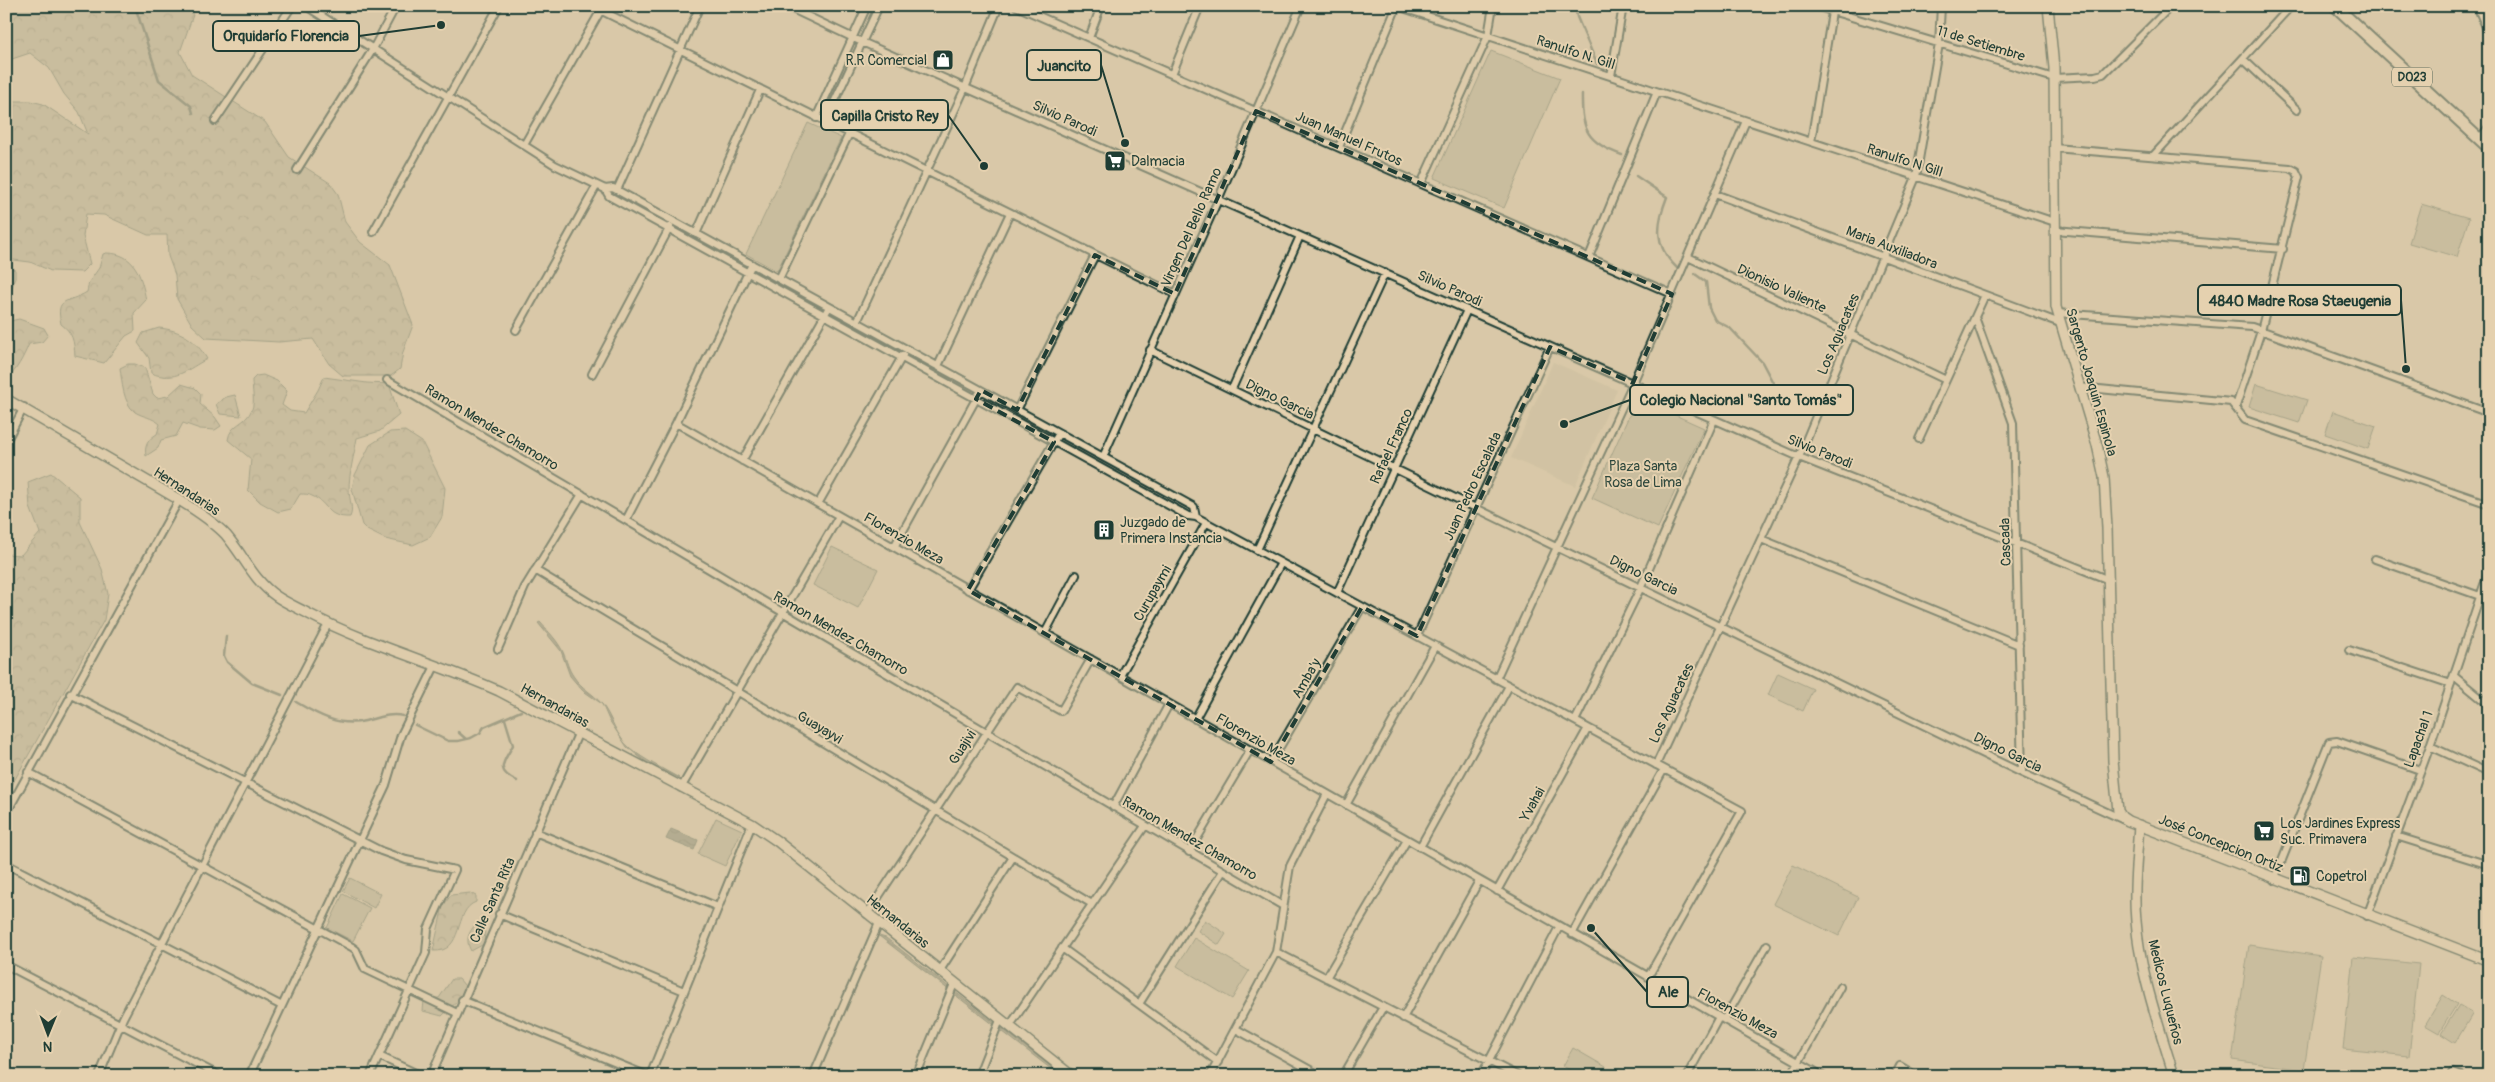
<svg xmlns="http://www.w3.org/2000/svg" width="2495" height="1082" font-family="Pangolin,sans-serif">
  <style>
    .built { fill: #c8bb9d }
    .grass { fill: url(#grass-dots); stroke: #6a7663 }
    .forest { fill: url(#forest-crowns); stroke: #6a7663 }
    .park { fill: #b6af92; stroke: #6a7663 }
    .water { fill: url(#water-waves); stroke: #5e6c5b }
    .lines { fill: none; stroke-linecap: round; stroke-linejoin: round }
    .stream { stroke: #5e6c5b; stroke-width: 2.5 }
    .street-casing { stroke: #1f3d34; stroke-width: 10 }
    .secondary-casing { stroke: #1f3d34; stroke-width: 12 }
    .primary-casing { stroke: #1f3d34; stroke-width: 14 }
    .street { stroke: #e5d1af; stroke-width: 6 }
    .secondary { stroke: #e5d1af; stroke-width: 9 }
    .primary { stroke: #e5d1af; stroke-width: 10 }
    .marked { fill: none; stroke: #1f3d34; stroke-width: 4; stroke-dasharray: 10 6; stroke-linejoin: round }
    .labels { text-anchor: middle; stroke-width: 4; stroke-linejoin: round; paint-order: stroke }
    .shield { fill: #e5d1af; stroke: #5a6959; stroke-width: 1 }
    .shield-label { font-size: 12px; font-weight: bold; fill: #1f3d34 }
    .street-label { font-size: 14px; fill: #1f3d34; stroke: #e5d1af }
    .poi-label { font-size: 14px; fill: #1f3d34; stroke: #e5d1af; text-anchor: start }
    .park-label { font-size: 14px; fill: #2e483d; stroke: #e5d1af }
    .leader { fill: none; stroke: #1f3d34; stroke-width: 2 }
    .callout-dot { fill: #1f3d34; stroke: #e5d1af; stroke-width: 2 }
    .callout { fill: #e5d1af; stroke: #1f3d34; stroke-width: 2 }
    .callout-label { font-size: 15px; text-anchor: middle; font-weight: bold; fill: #1f3d34 }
  </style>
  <defs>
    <pattern id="grass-dots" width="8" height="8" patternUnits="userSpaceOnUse" patternTransform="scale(1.25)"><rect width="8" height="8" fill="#b6af92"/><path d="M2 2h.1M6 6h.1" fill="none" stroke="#939078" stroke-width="1.8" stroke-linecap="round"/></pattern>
    <pattern id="forest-crowns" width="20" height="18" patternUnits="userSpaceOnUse" patternTransform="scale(1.25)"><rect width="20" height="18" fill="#b6af92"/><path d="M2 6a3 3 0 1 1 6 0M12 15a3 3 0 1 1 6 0" fill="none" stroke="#939078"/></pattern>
    <pattern id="water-waves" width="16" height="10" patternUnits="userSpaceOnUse" patternTransform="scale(1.25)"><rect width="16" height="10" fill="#888b75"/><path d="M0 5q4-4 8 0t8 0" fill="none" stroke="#6f7361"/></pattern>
  </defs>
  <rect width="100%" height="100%" fill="#d9c8a8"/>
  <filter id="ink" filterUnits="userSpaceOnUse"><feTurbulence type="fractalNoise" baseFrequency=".02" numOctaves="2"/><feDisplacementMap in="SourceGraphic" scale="10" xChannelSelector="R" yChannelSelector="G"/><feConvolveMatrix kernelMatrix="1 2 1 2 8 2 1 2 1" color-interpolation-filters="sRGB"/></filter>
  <g filter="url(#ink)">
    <path class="built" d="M1553 362 1617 390 1575 486 1511 458Z"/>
    <path class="grass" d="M850 51 854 52 826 109 824 106Z
      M678 228 742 263V264L740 265 677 230Z
      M760 273 820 306V308L759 275Z
      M835 314 897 348V350L834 317Z
      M911 356 973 390 972 392 910 359Z
      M988 399 1051 433 1052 435 1050 436 987 401Z
      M1064 440 1191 510V513L1062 442Z"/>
    <path class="forest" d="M6 6H187L193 15 180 52 192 75 265 122 289 157 330 183 338 194 345 222 360 242 390 265 413 325 403 352 400 369 391 376H343L329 364 313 339 279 342 206 338 192 325 177 299 175 275 168 256 167 235H148L104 215 86 214 83 236 90 264 82 272 51 271 30 262 6 259V101H31L43 104 88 134 79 112 64 94 49 68 30 53 6 61Z
      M106 253C135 253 141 275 146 300L134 313 135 331 126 336 104 363 75 356C74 341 73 333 61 324 55 296 67 304 87 292L89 282 99 268 103 254Z
      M6 266 15 270V277L6 310Z
      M19 319 44 328 48 335 42 342 29 344C23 358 17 370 6 380V322Z
      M159 328C181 330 196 340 207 359 187 369 176 383 151 373L149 358 138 343 143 333Z
      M128 364H135L145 368 153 394 157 398 168 396 181 384 195 388 201 394 200 404 215 417 221 426 215 430 200 429 183 423 176 436 161 440 158 448 146 456C144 446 148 439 157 434L160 424C152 417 143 417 135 412 123 403 122 382 120 368Z
      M263 375 277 381 287 391 282 405 290 411 304 413 318 390 324 377 367 383 389 384 399 415 380 431 357 438C354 456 349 472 349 490 349 499 354 509 350 517 326 518 329 503 312 496 309 494 304 494 300 494L291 509 278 512 260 502 248 490 251 459 228 440C230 423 246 425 252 409 255 402 252 389 252 380L256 376Z
      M235 395 241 416 220 414 216 404 226 397Z
      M405 431 422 442 445 488 442 517 430 537 413 545 385 539 367 530 362 525 352 489 355 475 370 445 390 432Z
      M51 473 80 497V522L102 569 108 594 104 620 14 781 6 802V554L21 555 40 533 30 507 28 482Z
      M470 893 476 896V902C453 910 465 953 433 951L443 906 451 895Z
      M478 921 485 932 484 944 471 951C464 938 470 931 478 921Z
      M452 979H459L465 986 462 997 442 1016 423 1011 424 1001 429 998H439Z"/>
    <path class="park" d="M1491 51 1560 78 1504 208 1434 178Z
      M808 123 841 138 777 271 746 254Z
      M2421 204 2469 218 2457 257 2409 243Z
      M2256 384 2307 400 2299 423 2249 407Z
      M1637 398 1704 428 1658 528 1592 498Z
      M2333 411 2376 426 2368 449 2325 434Z
      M832 547 878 569 858 608 813 585Z
      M1778 673 1813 689 1803 711 1768 695Z
      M716 818 742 830 725 866 698 854Z
      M1793 865 1858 897 1839 936 1773 904Z
      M350 878 381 894 374 908 343 891Z
      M343 894 370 908 353 941 327 928Z
      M1205 920 1226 934 1219 945 1198 931Z
      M1194 938 1249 971 1232 999 1177 966Z
      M2249 945 2321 956 2304 1070 2232 1060Z
      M2353 957 2419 964 2409 1056 2343 1049Z
      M2443 995 2457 1004 2439 1033 2425 1025Z
      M2459 1005 2473 1013 2455 1043 2441 1034Z
      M1573 1048 1606 1067 1601 1076H1580L1563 1066Z"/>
    <path class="water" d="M540 622C548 631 558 641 563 652 567 661 568 669 574 677 581 688 593 693 601 703 612 716 616 737 630 748 644 760 662 768 679 778L647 763 627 747 609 720 602 704 582 690 570 676 561 651 538 623Z
      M671 829 698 840 694 850 666 839Z
      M879 936 886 938 1063 1076H1060Z"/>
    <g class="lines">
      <path class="stream" d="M135 6 159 80 191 106 193 113
        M1575 6 1577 17 1597 64
        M1582 94C1581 129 1587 143 1622 155
        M1636 176 1667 197C1656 225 1654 246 1677 268
        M1695 274 1706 282 1709 308 1715 320 1730 328 1762 362 1780 396
        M226 636 224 656 227 662 252 683 282 695
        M296 702C318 715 339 727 365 721 378 718 389 713 403 716
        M505 719 513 745C505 761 493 770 517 781
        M415 725 448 741H458L471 738 480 733 484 727 521 711
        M458 732 466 739"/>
      <g class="street-casing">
        <path id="street" d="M306 6 555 165 605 189 613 188 1194 507 1196 517
          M592 6 1175 294
          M786 6 862 42 1799 457 2109 580
          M1016 6 1672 294
          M1397 6 2055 222
          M1815 6 2054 78 2095 76 2103 74 2171 6
          M2477 6 2489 34
          M1089 38 1101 6
          M2243 59 2297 110
          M1172 74 1200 6
          M1611 76 1623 6
          M816 118 867 6
          M215 121 292 6
          M825 122 879 6
          M2479 139 2489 127
          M1811 142 1833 6
          M524 145 601 10
          M1339 147 1397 6
          M2054 148 2290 168 2296 171 2299 177 2261 331 2236 406
          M2154 155 2291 6
          M297 170 373 49 396 6
          M1421 184 1488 36 1493 6
          M605 189 609 196 1188 516 1196 517 1742 811 1648 977
          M617 190 700 6
          M1715 194 2060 323
          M2055 230 2283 249
          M373 232 499 6
          M696 234 760 90
          M1589 257 1657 92
          M1688 257 1946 380
          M779 279 849 134
          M2057 313 2252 327 2489 413
          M1975 317 2013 423 2022 773
          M857 322 965 88 999 6
          M516 330 597 185
          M1150 350 2022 773 2124 820
          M938 366 1010 213
          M592 374 670 227
          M387 380 1283 906
          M2079 387 2231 402 2245 420 2489 504
          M1232 389 1300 236
          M1017 410 1095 255
          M676 423 1823 1076
          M1919 439 1985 295
          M6 442 24 407
          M1103 457 1218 200 1301 6
          M742 461 829 307
          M818 504 903 355
          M626 520 676 423 752 264
          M1761 539 2019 645
          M894 547 981 390
          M1257 550 1385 273
          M2375 559 2480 596
          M535 570 1092 904
          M968 590 1059 433
          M1337 593 1467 310
          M1045 633 1076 575
          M1417 636 1550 347
          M498 649 525 587 582 494
          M2349 650 2451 684
          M1120 676 1206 523
          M2454 676 2489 705
          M1496 679 1633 383 1746 121
          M70 694 381 851 406 860 455 870 428 929 426 953 370 1076
          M1195 719 1281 563
          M1575 721 1641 587 1714 420
          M2430 746 2489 773
          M1271 762 1362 607
          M1656 765 1799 457 1916 177 1939 44 1941 6
          M28 772 352 947 356 950 365 969 457 1013
          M681 788 839 516
          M1346 805 1435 646
          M1113 807 1169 704
          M6 814 179 500
          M535 832 718 907
          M2396 836 2489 865
          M1420 847 1509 686
          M1189 852 1250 750
          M6 864 282 1006
          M2274 880 2329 742 2337 741 2420 770
          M1497 891 1588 728
          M499 914 684 991
          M867 914 1017 687 1061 711 1091 659
          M2367 916 2430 746 2489 570
          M1572 934 1664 769
          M1062 948 1218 1062
          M1276 952 1518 1076
          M6 965 220 1076
          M939 972 1013 857
          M1326 978 1407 840
          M462 1000 648 1076
          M1139 1004 1223 871
          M1403 1018 1479 881
          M1724 1020 1767 945
          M1009 1027 1145 826
          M1236 1029 1321 1076
          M379 1056 422 1076
          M99 1076 123 1018 328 624
          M249 1076 386 785 401 735 435 666
          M431 1076 578 734
          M650 1076 752 824
          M813 1076 879 923
          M916 1076 954 984
          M978 1076 1000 1020
          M1210 1076 1276 952 1290 866 1327 794
          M1343 1076 1383 1007
          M1481 1076 1559 927
          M1687 1076 1719 1017
          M1791 1076 1840 987
          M1895 1076 1900 1066 1917 1076
          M2451 1076 2452 1073 2461 1076"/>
      </g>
      <g class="secondary-casing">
        <path id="secondary" d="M2048 6 2054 68 2056 307 2097 445 2104 477 2107 528 2113 761 2118 811 2122 817 2128 821 2489 961
          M6 399 178 499C194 510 212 520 226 535 244 556 253 580 276 596 286 603 298 608 309 614 370 646 437 663 499 691L752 824 777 841 1072 1076
          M2139 825C2137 857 2133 889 2136 921 2140 974 2159 1025 2174 1076"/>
      </g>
      <g class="primary-casing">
        <path id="primary" d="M2335 6 2489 148"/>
      </g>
      <use href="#street" class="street"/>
      <use href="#secondary" class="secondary"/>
      <use href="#primary" class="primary"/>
    </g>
  </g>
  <path d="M0 0H2495V1082H0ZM1256 111 1672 294 1633 383 1550 347 1417 636 1362 607 1271 762 968 590 1054 442 976 399 981 390 1017 410 1095 255 1175 294Z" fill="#d9c8a8" fill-opacity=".55" fill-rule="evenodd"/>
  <path class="marked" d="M1256 111 1672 294 1633 383 1550 347 1417 636 1362 607 1271 762 968 590 1054 442 976 399 981 390 1017 410 1095 255 1175 294Z"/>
  <defs>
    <g id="shop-square" transform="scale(1.125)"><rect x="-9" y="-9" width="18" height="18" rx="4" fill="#1f3d34" stroke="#e5d1af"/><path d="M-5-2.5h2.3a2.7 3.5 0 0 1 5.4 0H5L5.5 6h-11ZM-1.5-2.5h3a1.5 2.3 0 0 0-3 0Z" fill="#fff"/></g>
    <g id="supermarket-square" transform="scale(1.125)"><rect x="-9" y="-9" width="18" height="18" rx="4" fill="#1f3d34" stroke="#e5d1af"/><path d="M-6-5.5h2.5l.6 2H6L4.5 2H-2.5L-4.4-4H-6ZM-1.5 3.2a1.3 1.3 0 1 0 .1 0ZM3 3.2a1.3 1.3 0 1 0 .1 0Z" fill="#fff"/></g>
    <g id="building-square" transform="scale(1.125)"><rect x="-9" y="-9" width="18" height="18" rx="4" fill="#1f3d34" stroke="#e5d1af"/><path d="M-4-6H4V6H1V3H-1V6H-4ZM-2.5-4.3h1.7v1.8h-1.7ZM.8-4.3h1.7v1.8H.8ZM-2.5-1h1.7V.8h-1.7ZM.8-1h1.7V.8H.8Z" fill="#fff"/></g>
    <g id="fuel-square" transform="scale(1.125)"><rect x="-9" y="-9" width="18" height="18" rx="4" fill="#1f3d34" stroke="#e5d1af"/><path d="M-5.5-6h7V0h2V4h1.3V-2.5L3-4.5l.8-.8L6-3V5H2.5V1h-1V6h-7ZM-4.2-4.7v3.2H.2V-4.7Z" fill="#fff"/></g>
  </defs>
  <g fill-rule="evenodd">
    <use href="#shop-square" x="943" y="60"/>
    <use href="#supermarket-square" x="1115" y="161"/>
    <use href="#building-square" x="1104" y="530"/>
    <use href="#supermarket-square" x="2264" y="831"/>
    <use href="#fuel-square" x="2300" y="876"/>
  </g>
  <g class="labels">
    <rect class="shield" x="2392" y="67.5" width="40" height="19" rx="4"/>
    <g class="shield-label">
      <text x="2412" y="81">D023</text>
    </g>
    <g class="street-label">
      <text transform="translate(1981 43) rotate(17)" y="5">11 de Setiembre</text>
      <text transform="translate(1576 52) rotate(18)" y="5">Ranulfo N. Gill</text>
      <text transform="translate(1065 118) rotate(24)" y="5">Silvio Parodi</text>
      <text transform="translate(1349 138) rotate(24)" y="5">Juan Manuel Frutos</text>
      <text transform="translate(1905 160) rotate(18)" y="5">Ranulfo N Gill</text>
      <text transform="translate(1191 227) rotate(-66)" y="5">Virgen Del Bello Ramo</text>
      <text transform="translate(1892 247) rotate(21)" y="5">Maria Auxiliadora</text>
      <text transform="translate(1450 288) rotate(24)" y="5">Silvio Parodi</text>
      <text transform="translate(1782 288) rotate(25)" y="5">Dionisio Valiente</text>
      <text transform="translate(1838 334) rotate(-67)" y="5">Los Aguacates</text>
      <text transform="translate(2092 382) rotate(74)" y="5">Sargento Joaquin Espinola</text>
      <text transform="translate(1280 399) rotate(26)" y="5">Digno Garcia</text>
      <text transform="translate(492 427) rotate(31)" y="5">Ramon Mendez Chamorro</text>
      <text transform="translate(1391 446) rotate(-65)" y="5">Rafael Franco</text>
      <text transform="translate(1820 451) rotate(22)" y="5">Silvio Parodi</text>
      <text transform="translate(1472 486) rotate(-65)" y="5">Juan Pedro Escalada</text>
      <text transform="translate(187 491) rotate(33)" y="5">Hernandarias</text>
      <text transform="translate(904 538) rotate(30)" y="5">Florenzio Meza</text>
      <text transform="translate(2005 542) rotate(-92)" y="5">Cascada</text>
      <text transform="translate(1644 575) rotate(26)" y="5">Digno Garcia</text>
      <text transform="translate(1152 593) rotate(-60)" y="5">Curupaymi</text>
      <text transform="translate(841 633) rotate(30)" y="5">Ramon Mendez Chamorro</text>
      <text transform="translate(1306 678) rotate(-60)" y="5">Amba'y</text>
      <text transform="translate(1671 703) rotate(-65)" y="5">Los Aguacates</text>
      <text transform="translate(555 705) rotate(29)" y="5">Hernandarias</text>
      <text transform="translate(820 727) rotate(31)" y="5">Guayayvi</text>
      <text transform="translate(1256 739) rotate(30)" y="5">Florenzio Meza</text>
      <text transform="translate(2418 739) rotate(-70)" y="5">Lapachal 1</text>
      <text transform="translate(962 747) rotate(-57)" y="5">Guajivi</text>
      <text transform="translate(2008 752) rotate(26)" y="5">Digno Garcia</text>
      <text transform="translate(1532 804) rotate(-61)" y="5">Yvahai</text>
      <text transform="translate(1190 838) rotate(30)" y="5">Ramon Mendez Chamorro</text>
      <text transform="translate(2221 843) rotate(22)" y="5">José Concepcion Ortiz</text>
      <text transform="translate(492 900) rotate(-66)" y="5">Calle Santa Rita</text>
      <text transform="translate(898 921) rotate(39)" y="5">Hernandarias</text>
      <text transform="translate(2166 992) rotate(76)" y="5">Medicos Luqueños</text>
      <text transform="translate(1738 1013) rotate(29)" y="5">Florenzio Meza</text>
    </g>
    <g class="poi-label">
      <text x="927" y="65" text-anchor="end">R.R Comercial</text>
      <text x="1131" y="166">Dalmacia</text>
      <text x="1120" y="527">Juzgado de<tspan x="1120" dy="16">Primera Instancia</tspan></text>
      <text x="2280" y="828">Los Jardines Express<tspan x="2280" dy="16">Suc. Primavera</tspan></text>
      <text x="2316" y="881">Copetrol</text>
    </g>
    <g class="park-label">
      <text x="1643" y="471">Plaza Santa<tspan x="1643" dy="16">Rosa de Lima</tspan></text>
    </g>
  </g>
  <path class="leader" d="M441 25L359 36M1125 143L1101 65M984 166L948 115M2406 369L2401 300M1564 424L1630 400M1591 928L1647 992"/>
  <g class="callout-dot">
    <circle cx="441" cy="25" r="5"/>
    <circle cx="1125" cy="143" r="5"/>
    <circle cx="984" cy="166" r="5"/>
    <circle cx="2406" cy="369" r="5"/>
    <circle cx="1564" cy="424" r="5"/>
    <circle cx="1591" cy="928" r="5"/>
  </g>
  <g class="callout">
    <rect x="213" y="21" width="146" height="30" rx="5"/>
    <rect x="1027" y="50" width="74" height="30" rx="5"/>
    <rect x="821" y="100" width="127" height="30" rx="5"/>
    <rect x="2198" y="285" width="203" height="30" rx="5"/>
    <rect x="1630" y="385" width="223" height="30" rx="5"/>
    <rect x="1647" y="977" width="41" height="30" rx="5"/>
  </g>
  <g class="callout-label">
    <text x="286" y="41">Orquidarío Florencia</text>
    <text x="1064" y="71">Juancito</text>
    <text x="885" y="121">Capilla Cristo Rey</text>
    <text x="2300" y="306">4840 Madre Rosa Staeugenia</text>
    <text x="1741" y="405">Colegio Nacional "Santo Tomás"</text>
    <text x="1668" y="997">Ale</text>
  </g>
  <rect width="2495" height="1082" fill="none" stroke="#e5d1af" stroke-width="25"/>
  <rect x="12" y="12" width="2470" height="1057" fill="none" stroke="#1f3d34" stroke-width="2" filter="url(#ink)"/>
  <g transform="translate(48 1034) rotate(181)" stroke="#e5d1af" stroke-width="4" paint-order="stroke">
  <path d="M0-4L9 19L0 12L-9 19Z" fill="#1f3d34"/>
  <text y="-8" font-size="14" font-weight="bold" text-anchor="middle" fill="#1f3d34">N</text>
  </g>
</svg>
